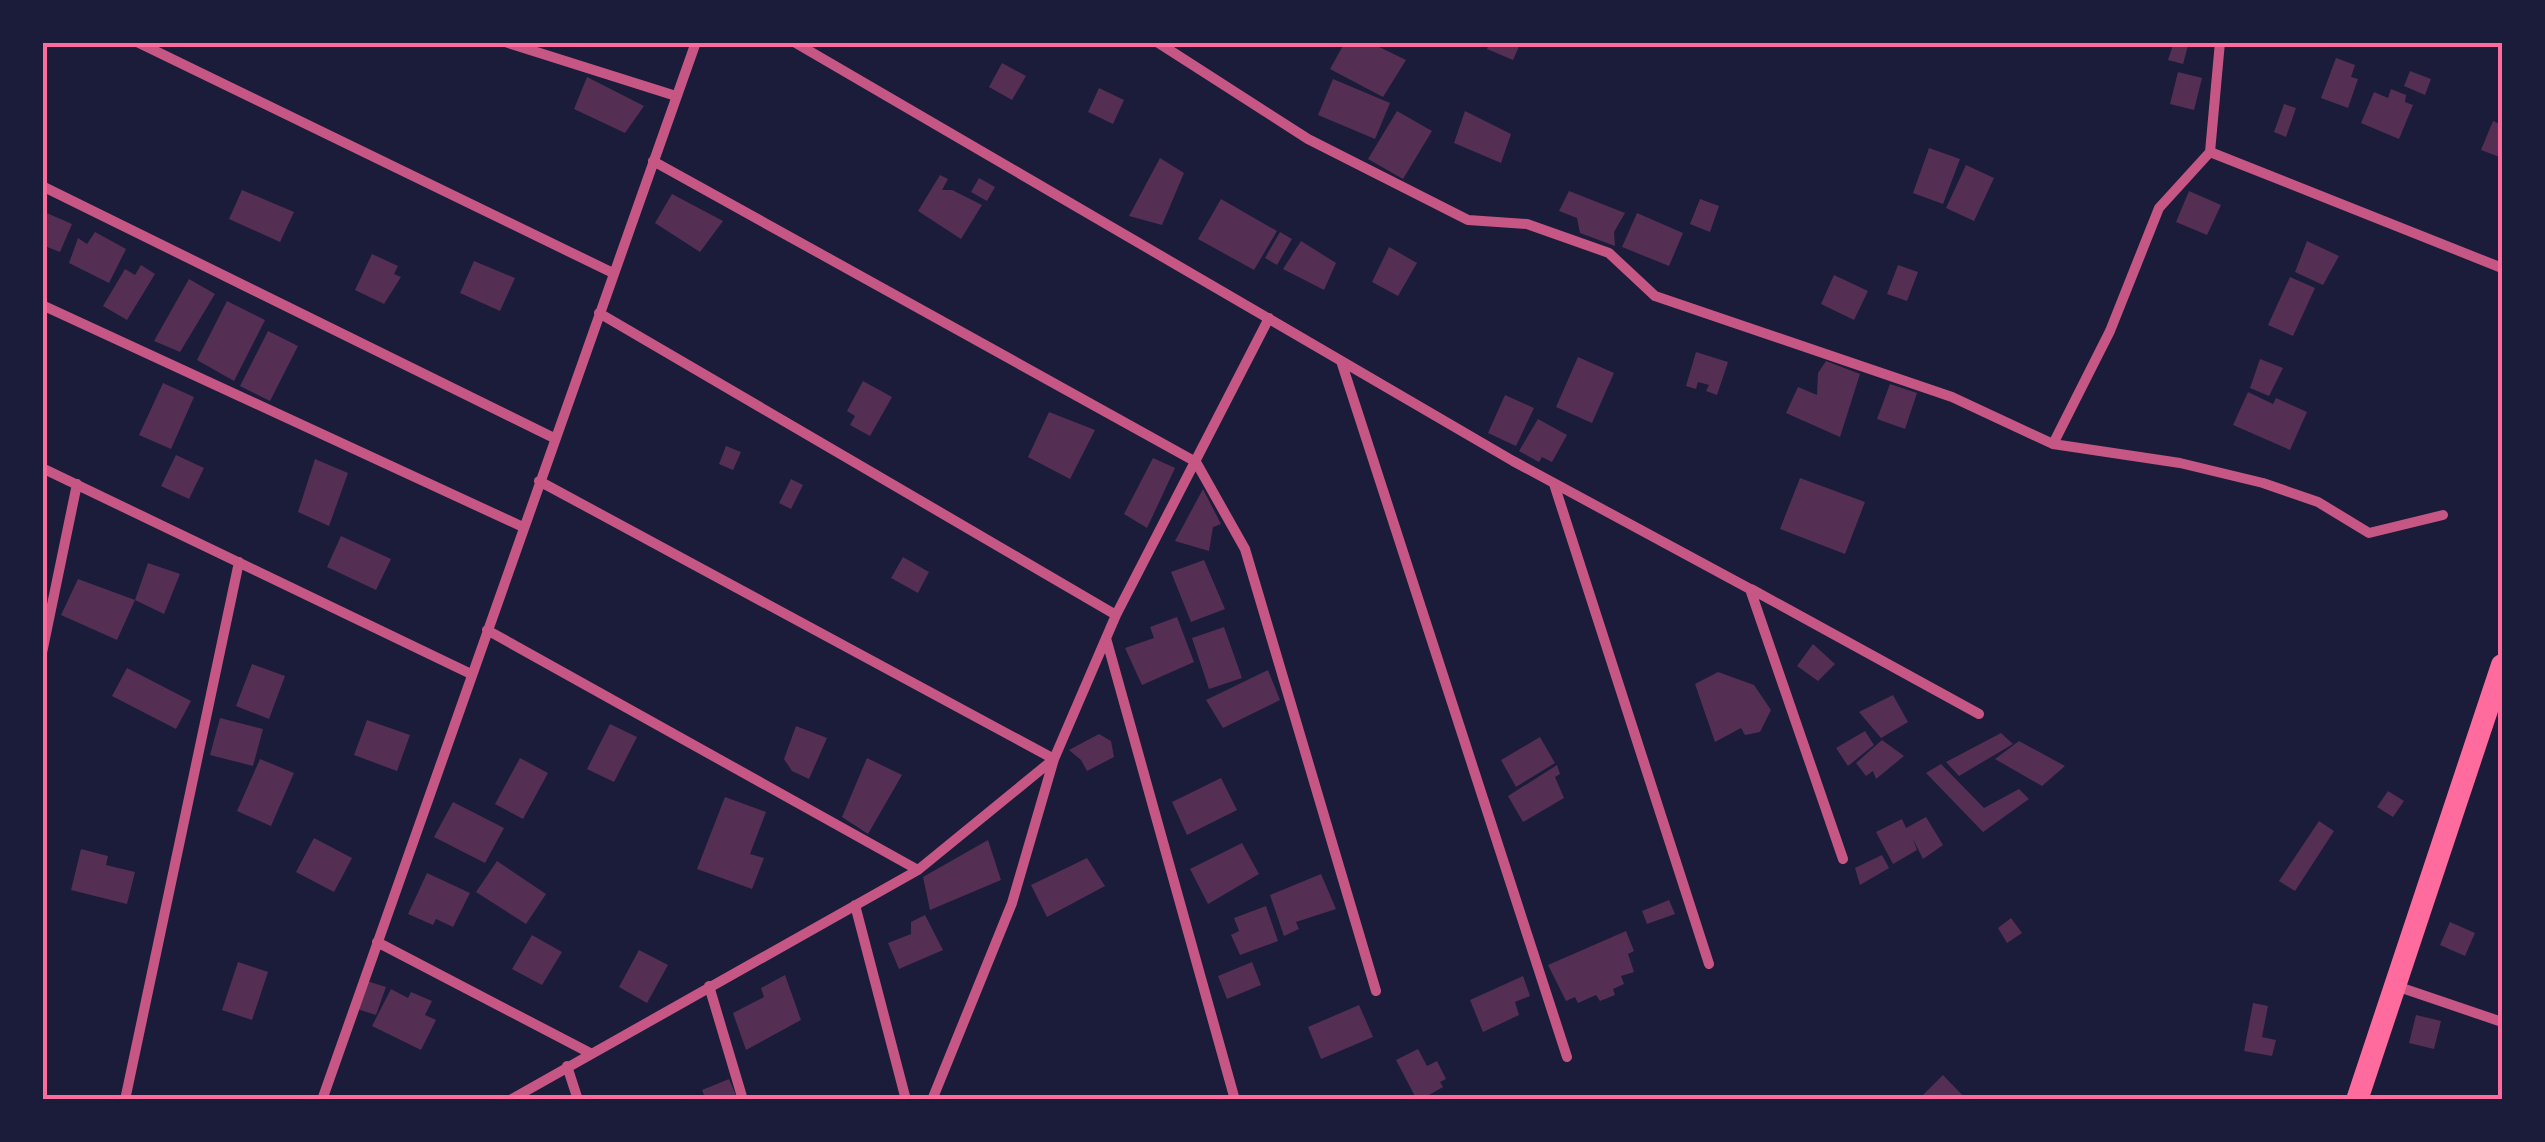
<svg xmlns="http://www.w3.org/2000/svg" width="2545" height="1142" font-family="'Zilla Slab',serif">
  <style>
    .building { fill: #542f53 }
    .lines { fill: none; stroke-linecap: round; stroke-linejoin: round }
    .minor { stroke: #c65784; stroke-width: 10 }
    .trunk { stroke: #ff6b9d; stroke-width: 22 }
    .neatline { fill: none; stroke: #ff6b9d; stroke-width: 4 }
  </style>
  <rect width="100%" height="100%" fill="#1b1b3a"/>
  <path class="building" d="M1345 42H1369L1406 60 1383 97 1330 69Z
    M1490 42H1521L1513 60 1487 49Z
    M2174 42H2189L2183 64 2168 60Z
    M2336 58 2355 65 2351 77 2358 79 2348 108 2321 98Z
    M1002 63 1026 76 1012 100 989 87Z
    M2410 71 2431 79 2425 95 2404 86Z
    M2178 72 2202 78 2194 110 2170 104Z
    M587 77 644 106 625 133 574 109Z
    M1333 79 1390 103 1375 139 1318 115Z
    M1099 88 1124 100 1113 124 1088 112Z
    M2391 89 2406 95 2405 102 2413 105 2399 139 2361 123 2374 92 2388 98Z
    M2284 104 2296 108 2286 137 2274 132Z
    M1397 111 1432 131 1403 179 1368 159Z
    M1465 111 1511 134 1501 163 1454 143Z
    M2493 121 2502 125V158L2481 150Z
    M1929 148 1960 159 1943 204 1913 193Z
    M1160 158 1184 173 1162 225 1129 216Z
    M1966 165 1994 178 1974 221 1946 208Z
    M940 175 948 179 942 190H952L982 205 961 239 918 211Z
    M979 178 995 187 987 201 971 192Z
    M242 190 294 212 280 242 229 219Z
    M1569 191 1625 213 1614 232 1615 246 1580 233 1577 218 1559 211Z
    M2189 191 2221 205 2207 235 2176 222Z
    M672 194 723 221 700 252 655 223Z
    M1221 199 1277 231 1254 270 1198 239Z
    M1700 199 1719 206 1710 232 1690 224Z
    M42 211 72 224 60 252 42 245Z
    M1637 213 1683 233 1669 266 1622 247Z
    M95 232 126 249 109 283 69 263 78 238 87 244Z
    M1280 232 1292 239 1277 265 1265 258Z
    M1301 241 1336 263 1324 290 1283 269Z
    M2307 241 2339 256 2323 285 2295 272Z
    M1389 247 1417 263 1398 296 1372 282Z
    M372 254 398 266 394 274 401 277 384 304 355 290Z
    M474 261 515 278 500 311 460 293Z
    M141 265 155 274 127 320 103 306 125 269 135 275Z
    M1898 265 1918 272 1907 301 1887 294Z
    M1834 275 1868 291 1854 320 1821 304Z
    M2290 277 2315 288 2293 336 2268 325Z
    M189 279 215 294 180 352 154 341Z
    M227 301 265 320 234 381 197 360Z
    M268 331 298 346 270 401 240 386Z
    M1696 352 1728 362 1717 395 1706 391 1709 385 1698 382 1696 389 1686 386Z
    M1578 357 1614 373 1592 423 1556 407Z
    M2260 359 2283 368 2269 396 2250 388Z
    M1826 361 1860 374 1840 437 1786 413 1798 387 1817 395 1818 373Z
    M863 381 892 397 870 436 850 425 855 416 847 411Z
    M163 383 194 397 171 449 139 435Z
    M1890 384 1917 393 1905 429 1877 419Z
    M2248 392 2273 404 2276 398 2307 412 2290 450 2233 425Z
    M1505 395 1534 408 1516 446 1488 433Z
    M1049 412 1095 430 1070 479 1028 457Z
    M1538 419 1567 435 1552 462 1542 457 1539 462 1519 451Z
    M726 446 741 452 733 470 719 464Z
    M176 455 204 468 189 499 161 486Z
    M1153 458 1175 468 1147 528 1124 514Z
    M315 459 348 473 329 526 298 512Z
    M1800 478 1865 502 1845 554 1780 529Z
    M791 479 803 485 791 509 779 503Z
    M1203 489 1221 524 1213 527 1209 551 1175 541Z
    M341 536 391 559 376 590 327 567Z
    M903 557 929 572 918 593 891 578Z
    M1204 560 1225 609 1191 622 1171 572Z
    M148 563 180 574 164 614 135 600Z
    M78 579 135 600 117 640 61 615Z
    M1177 617 1194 662 1142 685 1125 648 1154 638 1150 627Z
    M1224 627 1242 678 1209 689 1192 638Z
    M1813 644 1835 664 1818 681 1797 666Z
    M252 664 285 676 269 719 236 706Z
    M127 668 191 701 176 729 112 696Z
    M1268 670 1280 700 1223 728 1206 700Z
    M1718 672 1754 685 1771 710 1760 732 1745 735 1741 728 1715 742 1695 684Z
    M1893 695 1908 722 1881 738 1859 712Z
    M220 718 263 729 253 766 210 755Z
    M367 720 410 735 397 771 354 755Z
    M610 724 637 737 614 782 587 769Z
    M796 726 827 738 809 779 792 771 784 759Z
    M1865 731 1874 745 1848 766 1836 748Z
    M2001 733 2013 744 1959 776 1946 762Z
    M1099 734 1111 741 1114 757 1087 771 1081 760 1069 750Z
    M1540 737 1555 763 1516 787 1501 760Z
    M1882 740 1904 756 1876 779 1873 771 1866 776 1856 763Z
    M2019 741 2065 766 2042 786 1995 759Z
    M520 758 548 773 523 819 495 804Z
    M867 758 902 775 868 834 842 817Z
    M260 759 294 773 271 826 237 811Z
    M1941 764 1984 808 2019 789 2029 799 1983 832 1926 773Z
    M1557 765 1560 774 1555 777 1564 798 1523 822 1508 796Z
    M1221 778 1237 810 1187 835 1172 802Z
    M2388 791 2404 801 2393 817 2377 807Z
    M725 797 766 812 750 854 764 858 752 889 697 869Z
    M453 802 504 828 485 863 434 837Z
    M1926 817 1943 845 1923 859 1913 839 1917 850 1893 864 1876 832 1902 819 1906 828Z
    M2319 821 2334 831 2295 891 2279 881Z
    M314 838 352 858 334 892 296 872Z
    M988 840 1001 880 930 910 923 877Z
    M1242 843 1259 874 1208 904 1190 869Z
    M81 849 108 856 106 865 135 872 127 904 71 890Z
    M1882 855 1889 868 1860 885 1855 868Z
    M1087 858 1105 886 1047 917 1031 885Z
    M497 861 546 894 526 924 476 892Z
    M427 873 470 893 453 927 436 919 433 925 408 914Z
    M1321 874 1336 909 1296 922 1299 929 1284 936 1270 895Z
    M1669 900 1675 914 1647 924 1642 911Z
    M1266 906 1278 941 1240 955 1231 935 1239 931 1234 918Z
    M925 915 943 950 899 969 888 943 911 934V922Z
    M2011 918 2022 933 2007 943 1998 928Z
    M2450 922 2475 933 2465 956 2440 945Z
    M1626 931 1634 951 1628 954 1634 972 1621 976 1624 984 1613 989 1615 995 1600 1001 1596 995 1578 1003 1575 997 1566 1001 1548 965Z
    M532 935 562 952 542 985 512 969Z
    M639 950 668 965 647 1003 619 987Z
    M238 962 268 972 252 1020 222 1010Z
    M1252 962 1261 985 1227 999 1218 976Z
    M785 975 801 1020 746 1050 733 1013 764 997 761 988Z
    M1523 976 1530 996 1515 1002 1519 1015 1483 1032 1470 1000Z
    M367 981 386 987 376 1015 357 1009Z
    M391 989 408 998 411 992 432 1001 425 1015 436 1020 421 1050 372 1026Z
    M2253 1003 2268 1006 2262 1037 2276 1040 2272 1056 2244 1051Z
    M1359 1005 1373 1037 1321 1059 1308 1027Z
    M2416 1015 2441 1021 2434 1049 2409 1043Z
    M1418 1049 1427 1066 1437 1061 1446 1079 1440 1082 1443 1087 1420 1100H1417L1396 1060Z
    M1943 1075 1967 1100H1918Z
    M729 1079 738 1100H706L702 1090Z"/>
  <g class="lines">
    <path class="minor" d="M137 42 613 273
      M505 42 676 96
      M794 42 1513 461 1750 589 1843 859
      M1157 42 1308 139 1468 220 1527 224 1609 253 1655 296 1952 397 2053 444 2180 463 2263 483 2318 502 2369 533 2443 515
      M2220 42 2210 152 2502 268
      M653 161 1196 462 1245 549 1376 991
      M42 186 554 438
      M42 305 523 527
      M599 313 1116 615
      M1341 361 1567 1057
      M2053 444 2110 331 2159 208 2210 152
      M42 468 471 674
      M539 481 1054 759 1012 903 932 1100
      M1554 484 1709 964
      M1751 589 1979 714
      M487 630 918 870
      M1106 638 1235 1100
      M42 653 77 484
      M855 905 906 1100
      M377 942 590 1053
      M709 986 743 1100
      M2396 986 2502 1022
      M567 1066 578 1100
      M125 1100 239 562
      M322 1100 696 42
      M510 1100 918 870 1054 759 1116 615 1269 318"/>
    <path class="trunk" d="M2357 1100 2502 665"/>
  </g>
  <rect width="2545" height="1142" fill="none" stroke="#1b1b3a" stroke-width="90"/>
  <rect x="45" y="45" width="2455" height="1052" class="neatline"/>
</svg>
